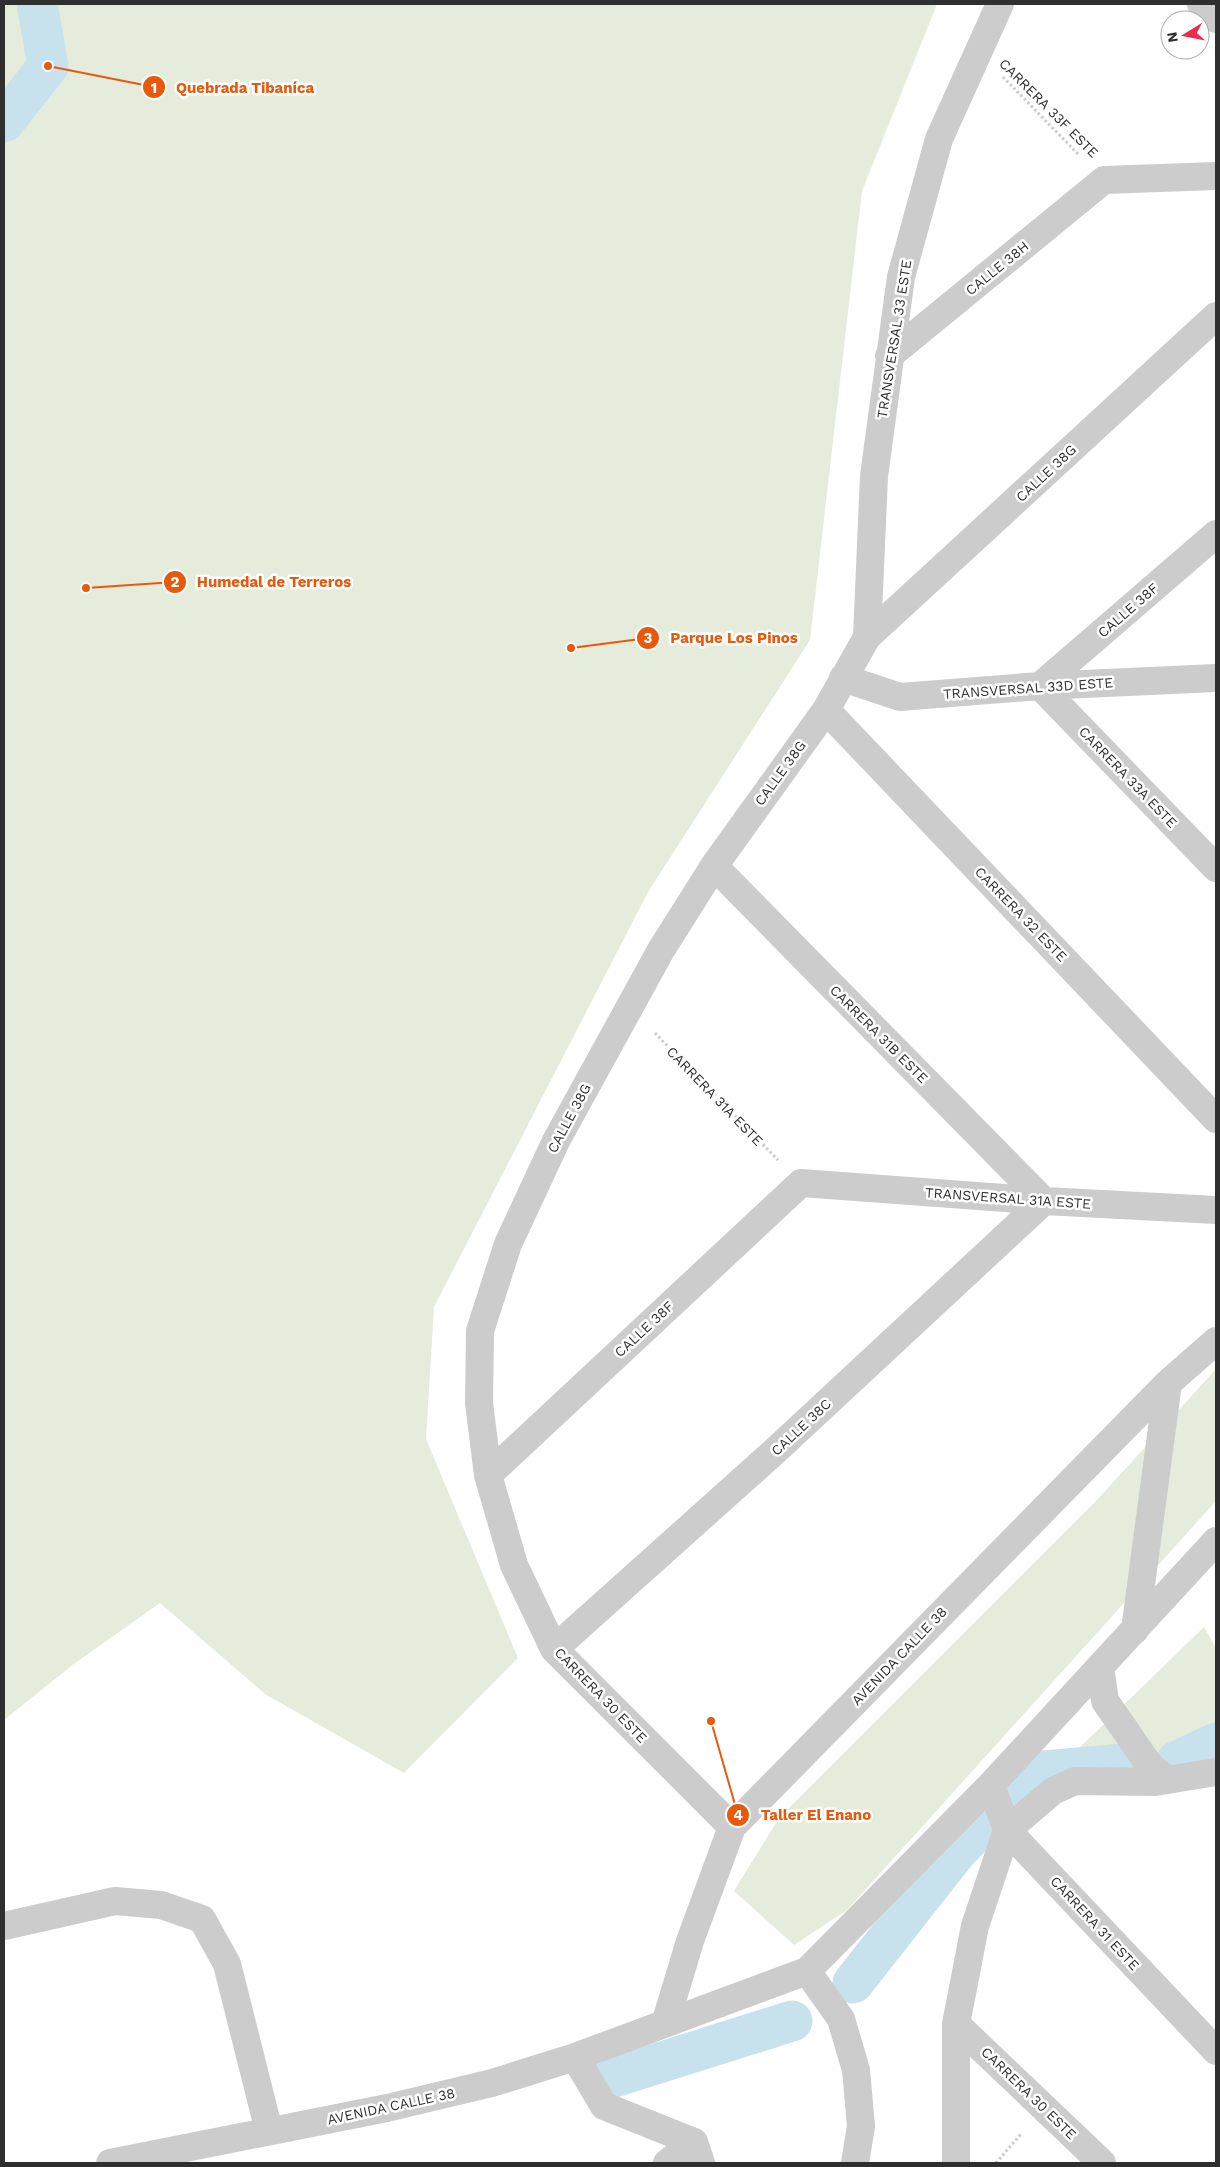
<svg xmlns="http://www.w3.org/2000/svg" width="1220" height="2167" font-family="'Work Sans',sans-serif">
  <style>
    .green { fill: #e6ecdc }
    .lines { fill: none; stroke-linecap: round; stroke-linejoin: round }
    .canal { stroke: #c7e2ed; stroke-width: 41 }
    .path { stroke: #ccc; stroke-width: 3; stroke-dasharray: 2.5 2.5; stroke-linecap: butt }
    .minor { stroke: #ccc; stroke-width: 28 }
    .labels { text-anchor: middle; stroke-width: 5; stroke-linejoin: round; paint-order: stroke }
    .street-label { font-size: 14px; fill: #2f2f2f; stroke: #fff }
    .leader { fill: none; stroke: #e8590c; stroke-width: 2 }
    .callout-dot { fill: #e8590c; stroke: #fff; stroke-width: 2 }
    .mark-label { font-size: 15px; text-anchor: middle; font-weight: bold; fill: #fff }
    .callout-label { font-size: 15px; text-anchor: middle; font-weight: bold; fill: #e8590c; stroke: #fff; stroke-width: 5; stroke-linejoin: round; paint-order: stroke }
  </style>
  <rect width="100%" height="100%" fill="#fff"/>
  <path class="green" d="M4 4H937L862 191 810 640 648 892 434 1307 426 1439 518 1658 404 1773 265 1694 160 1603 75 1663 4 1720Z
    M1216 1369V1501L847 1910 794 1945 734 1891 779 1818 1096 1501Z
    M1204 1627 1216 1648V1749L1147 1754 1071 1756Z"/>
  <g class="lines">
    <path class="canal" d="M4 122 48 66 37 4
      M1177 1761 1216 1743
      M1015 1791 1044 1771 1123 1764
      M853 1983 956 1852 978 1830
      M608 2079 792 2021"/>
    <path class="path" d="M1003 77 1079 155
      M655 1033 778 1160
      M996 2163 1021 2134"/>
    <path class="minor" d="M1201 4 1216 19
      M889 356 1104 180 1216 176
      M1216 534 1040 686 1216 868
      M867 637 874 476 901 277 939 139 1000 4
      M843 678 900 697 1040 686 1216 678
      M826 710 1216 1119
      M488 1475 801 1183 1044 1201 1216 1210
      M1135 1630 1168 1383
      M554 1649 775 1451 1044 1201 714 866
      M1100 1667 1105 1701 1150 1766 1168 1780
      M991 1785 1007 1830 1216 2051
      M732 1827 554 1649 514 1565 488 1475 479 1403 480 1331 508 1244 556 1141 661 950 714 866 826 710 867 637 1216 316
      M4 1926 115 1901 161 1905 202 1919 227 1964 269 2131
      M807 1971 841 2019 856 2070 861 2126 855 2163
      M665 2024 690 1941 732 1827 1168 1383 1216 1341
      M956 2024 1102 2163
      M575 2057 604 2106 694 2142 701 2163
      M110 2163 387 2108 492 2083 575 2057 807 1971 991 1785 1216 1541
      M667 2163 694 2142
      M956 2163V2024L975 1926 1007 1830 1053 1791 1075 1781 1155 1782 1216 1772"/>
  </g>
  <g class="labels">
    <g class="street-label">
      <text transform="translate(1049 108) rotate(45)" y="5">CARRERA 33F ESTE</text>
      <text transform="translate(997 268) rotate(-39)" y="5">CALLE 38H</text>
      <text transform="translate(894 339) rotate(-81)" y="5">TRANSVERSAL 33 ESTE</text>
      <text transform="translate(1046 473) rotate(-43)" y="5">CALLE 38G</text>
      <text transform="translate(1128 610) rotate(-41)" y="5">CALLE 38F</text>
      <text transform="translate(1028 688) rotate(-4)" y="5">TRANSVERSAL 33D ESTE</text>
      <text transform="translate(780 773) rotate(-54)" y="5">CALLE 38G</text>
      <text transform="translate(1128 777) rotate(46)" y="5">CARRERA 33A ESTE</text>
      <text transform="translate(1021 914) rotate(46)" y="5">CARRERA 32 ESTE</text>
      <text transform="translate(879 1034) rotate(45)" y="5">CARRERA 31B ESTE</text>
      <text transform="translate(715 1096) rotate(46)" y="5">CARRERA 31A ESTE</text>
      <text transform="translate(569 1118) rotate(-62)" y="5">CALLE 38G</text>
      <text transform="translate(1008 1198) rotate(4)" y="5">TRANSVERSAL 31A ESTE</text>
      <text transform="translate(644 1329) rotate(-43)" y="5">CALLE 38F</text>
      <text transform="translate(801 1427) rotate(-43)" y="5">CALLE 38C</text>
      <text transform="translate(899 1656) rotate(-46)" y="5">AVENIDA CALLE 38</text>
      <text transform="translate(601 1695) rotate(46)" y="5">CARRERA 30 ESTE</text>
      <text transform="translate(1095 1923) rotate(47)" y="5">CARRERA 31 ESTE</text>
      <text transform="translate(1029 2093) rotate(44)" y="5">CARRERA 30 ESTE</text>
      <text transform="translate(391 2106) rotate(-12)" y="5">AVENIDA CALLE 38</text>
    </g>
  </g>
  <path class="leader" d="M48 66L154 87M86 588L175 582M571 648L648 638M711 1721L738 1815"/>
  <g class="callout-dot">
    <circle cx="48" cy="66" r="5"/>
    <circle cx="86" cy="588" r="5"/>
    <circle cx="571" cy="648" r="5"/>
    <circle cx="711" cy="1721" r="5"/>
    <circle cx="154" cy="87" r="12"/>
    <circle cx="175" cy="582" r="12"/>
    <circle cx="648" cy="638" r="12"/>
    <circle cx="738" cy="1815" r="12"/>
  </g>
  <g class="mark-label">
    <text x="154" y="93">1</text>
    <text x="175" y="587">2</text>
    <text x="648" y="643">3</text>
    <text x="738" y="1820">4</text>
  </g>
  <g class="callout-label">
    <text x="245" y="93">Quebrada Tibaníca</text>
    <text x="274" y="587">Humedal de Terreros</text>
    <text x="734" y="643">Parque Los Pinos</text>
    <text x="816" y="1820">Taller El Enano</text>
  </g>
  <rect width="1220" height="2167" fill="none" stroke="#2f2f2f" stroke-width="10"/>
  <g transform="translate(1185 35) rotate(260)"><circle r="24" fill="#ffffff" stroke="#acacac"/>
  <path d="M0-4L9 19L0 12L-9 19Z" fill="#ec2b4c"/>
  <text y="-8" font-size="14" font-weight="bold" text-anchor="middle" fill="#2f2f2f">N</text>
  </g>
</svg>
